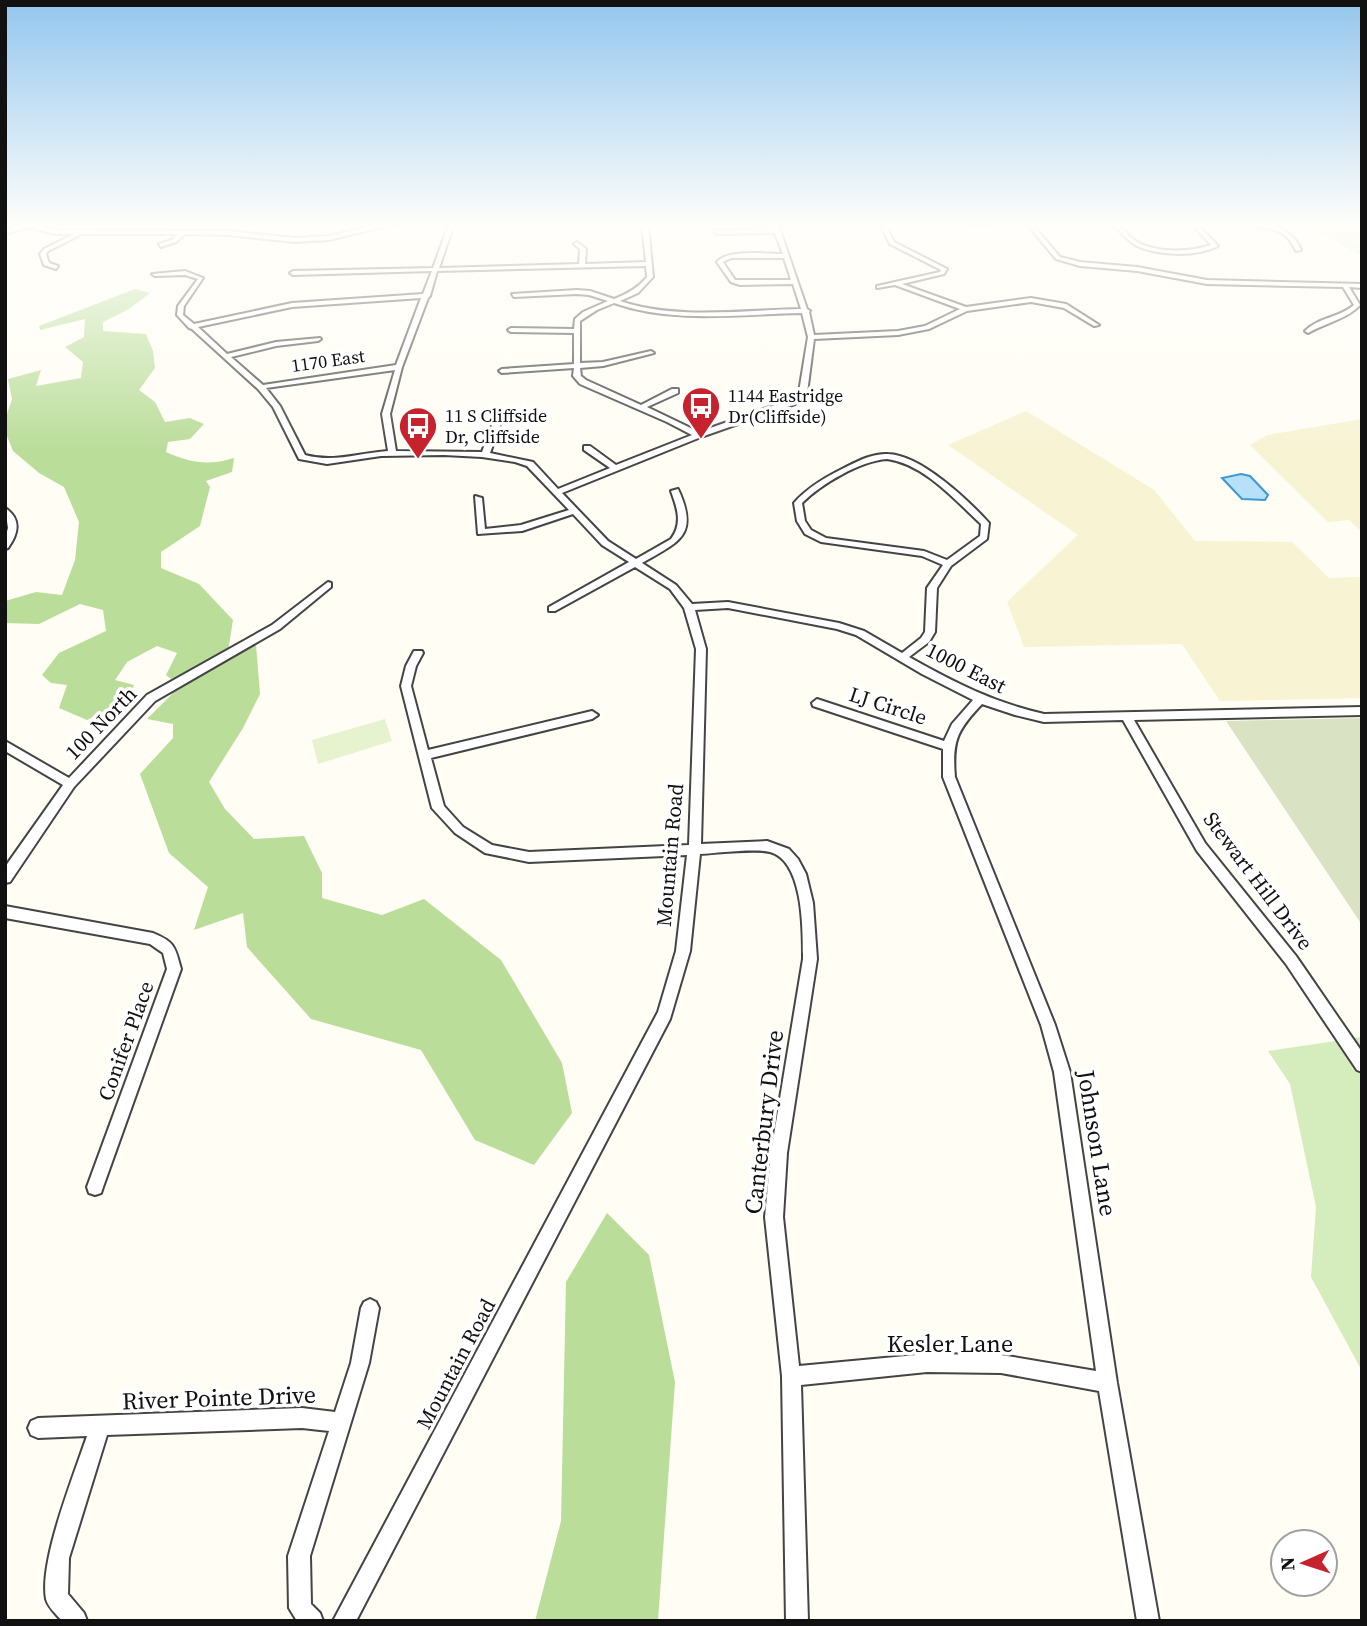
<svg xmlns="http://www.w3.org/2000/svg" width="1367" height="1626" font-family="'Source Serif 4',serif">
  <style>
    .farmland { fill: #f7f3d3 }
    .green { fill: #d5ecbc }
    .forest { fill: #badd9a }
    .cemetery { fill: #d9e3c3 }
    .pitch { fill: #e7f3ce }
    .water { fill: #b7e1f8; stroke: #3c99d2; stroke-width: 2 }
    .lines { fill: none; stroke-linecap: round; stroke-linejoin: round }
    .minor-casing { stroke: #444; stroke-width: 4 }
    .minor { fill: #fff; fill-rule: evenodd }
    .labels { text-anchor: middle; stroke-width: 7; stroke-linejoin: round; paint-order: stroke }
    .far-street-label { font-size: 18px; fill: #111; stroke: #fff }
    .far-poi-label { font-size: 18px; fill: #111; stroke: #fff; text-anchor: start }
    .street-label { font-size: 21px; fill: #111; stroke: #fff }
    .near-street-label { font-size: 24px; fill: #111; stroke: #fff }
  </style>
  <rect width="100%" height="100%" fill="#fffdf4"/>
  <path class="farmland" d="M1026 411 1154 490 1195 541 1292 542 1329 578 1362 577V698L1220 701 1182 644 1024 647 1007 602 1078 535 948 445Z
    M1362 419V532L1349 520 1328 522 1250 445 1267 435Z"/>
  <path class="green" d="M1298 224H1362V254H1357L1313 228Z
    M1362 1037V1371L1311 1277 1316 1207 1290 1084 1268 1051Z"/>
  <path class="forest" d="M135 289 150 293 129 309 103 322V331L146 334 153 351 155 368 139 390 155 402 165 422 190 418 204 424 190 439 168 442 166 452C191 463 208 466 234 458L232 472 206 481 210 487 200 526 161 552V568L199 584 233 620 228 651 171 679 166 675 177 653 157 646 127 662 115 680 134 685 129 698 87 720 59 708 67 685 51 683 42 675 59 653 106 631 103 610 80 604 39 624 5 623V601L36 592 62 595 75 560 79 522 64 487 39 473 13 451 5 431V420L12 399 8 379 41 370 36 386 81 378 83 362 65 347 84 337 85 319 40 330 39 326Z
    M256 645 260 694 243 728 209 782 225 809 254 839 304 836 322 873V898L382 915 424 899 501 960 562 1063 572 1113 534 1165 475 1140 421 1050 311 1019 247 947 243 913 194 930 208 887 169 853 140 774 173 738V724L147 719 183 683Z
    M607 1213 649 1255 675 1382 658 1621H535L561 1521 566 1282Z"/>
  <path class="cemetery" d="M1362 718V925L1226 721Z"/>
  <path class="pitch" d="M385 719 392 741 318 764 312 740Z"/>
  <path class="water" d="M1241 474 1250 476 1268 495 1265 500 1242 499 1222 478Z"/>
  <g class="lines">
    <g class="minor-casing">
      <path id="minor" d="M22 224H32L55 230 228 231 295 238 329 236 378 224H414L382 227 329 240 295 242 228 235 185 234 176 242 161 247 159 244 172 240 178 234H82L48 251 46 254 49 263 58 266 56 269 44 265 40 254 44 249 74 234H55L28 227 5 234V230L25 226Z
        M449 224H454L439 268 579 264 580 249 574 244 577 242 586 249 585 264 646 262 642 224H648L653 277 638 293 620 301C673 320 745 310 801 309L793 284 740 285 731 282 717 262C727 249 767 254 783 254L775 233 716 234 714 231 774 229 773 224H778L807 309 810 311 809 312 814 335 898 331 925 326 960 309 895 285 877 288V286L940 272 941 270 890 244 880 224H885L894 242 947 269 944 274 902 284 966 307 1031 298 1066 304 1099 325 1094 326 1064 308 1031 302 967 311 929 329 898 335 814 339 807 393 795 404 701 437 562 493 608 541 636 559 671 539C683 523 677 508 671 491L678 489C700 536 678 542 642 563L676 585 692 604 728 602 839 623 864 631 902 653 921 638 925 632 927 588 943 565 922 556 821 542 805 534 797 521 794 503C807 488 824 478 842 469 856 462 872 453 888 454 921 455 968 500 989 523L987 539 951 566 937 588 935 632 929 642 909 657C953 682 995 703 1044 714L1362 707V715L1134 720 1205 843 1296 956 1362 1052V1072L1357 1070 1286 964 1197 851 1123 720 1044 722 1015 715 982 704C957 730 952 741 955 777L1055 1025 1070 1072 1117 1383 1159 1621H1137L1099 1391 1001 1373 927 1372 801 1385 808 1621H786L782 1376 765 1217 771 1153 803 959C803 931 804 861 770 852 754 848 719 853 700 854L690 951 670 1019 356 1621H333L658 1012 676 951 687 855 529 862 485 853 455 833 432 808 401 686 406 666 414 651H422L423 653 416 666 411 686 428 750 592 711 598 715 592 719 431 758 444 806 463 827 492 845 529 852 689 845 696 649 684 608 670 589 635 567 555 611H549V607L629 562 602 545 573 514 522 531 478 534 475 496 482 498 485 529 521 525 569 510 527 466 515 462 482 457 444 455 381 456 327 464 299 459 273 407 258 389 192 329 189 328 177 315 178 306 198 279 185 275 155 276 152 274 185 271 203 278 184 306 183 315 194 324 292 303 423 294 432 271 293 275 290 273 293 271 433 268ZM731 258H784L791 280H735L723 262ZM646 266 647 277C638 288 627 294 614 299L590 291 577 290 512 294 514 297 577 294 589 295 608 301 583 312 575 319 574 329 511 328 508 330 511 332 574 333V364L502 369 499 371 502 373 574 368 573 376 580 384 667 422 692 435 616 465 590 446H584V450L610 468 558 489 533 462 490 453 502 420 498 418 494 420 482 452 396 451 390 414 402 367 428 298 430 296 437 271ZM421 298 396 365 263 385 231 357 276 346 318 341 321 339 320 338 276 342 227 354 198 327 292 307ZM614 303C673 324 741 314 802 313L808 337 799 392 789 400 699 432 647 407 678 393V389H672L641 405 586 380 581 376 580 368 603 366 654 353 651 351 603 362 580 363V321L597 310ZM395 370 382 414 388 451C359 453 334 463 305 455L280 406 266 388ZM887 459C924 464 955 500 981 524L980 536 947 560 924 551 826 538 811 530 805 521 802 503C821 484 860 461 887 459ZM728 608 837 629 856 635 922 674 973 700 952 724 944 741 817 699 812 703 813 706 943 749V777L1041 1025 1054 1072 1096 1371 1001 1355 927 1354 799 1366 783 1217 787 1153 817 959 813 903 806 874 798 859 789 849 767 841 701 844 706 649 695 610Z
        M930 224H990L988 226Z
        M1027 224H1032L1060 257 1080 262 1137 267 1207 280 1362 284V288L1349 287 1360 305C1347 319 1325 323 1308 333L1305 331C1319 317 1339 318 1354 305L1343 287 1207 284 1137 271 1080 266 1056 259Z
        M1113 224H1118C1125 231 1131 239 1139 243 1159 253 1191 252 1211 245L1192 224H1197L1218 246C1197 257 1159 256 1137 246 1128 241 1120 232 1113 224Z
        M1232 224C1258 224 1290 221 1301 250L1296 251C1282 220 1258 231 1232 224Z
        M5 508C22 519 18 534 8 548L5 549V538L8 528Z
        M328 582 331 583V587L280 629 155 701 74 787 10 882 5 883V867L63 785 5 751V741L69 778 147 695 272 625Z
        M5 906 153 933C175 942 175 947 181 969L103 1187 101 1193 95 1195 89 1193 87 1187 167 969 163 953 150 944 5 918Z
        M370 1299 376 1302 379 1308 369 1363 310 1556 311 1604 320 1613 323 1621H297L289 1608 288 1556 329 1431 302 1428 107 1435 69 1558 68 1594 84 1613 87 1621H62C56 1614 48 1607 46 1599 39 1561 74 1475 87 1436L38 1438 31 1435 28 1428 31 1421 38 1418 302 1408 335 1412 351 1363 361 1308 364 1302Z"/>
    </g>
    <use href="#minor" class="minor"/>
  </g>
  <linearGradient id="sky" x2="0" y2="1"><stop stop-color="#94c6ee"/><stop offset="0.5" stop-color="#fffefa"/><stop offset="1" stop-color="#fffefa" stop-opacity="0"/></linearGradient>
  <rect width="1367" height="452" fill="url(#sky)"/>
  <defs>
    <g id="bus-pin" transform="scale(2.0125)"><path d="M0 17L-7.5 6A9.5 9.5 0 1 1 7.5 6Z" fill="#c7232e" stroke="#fff"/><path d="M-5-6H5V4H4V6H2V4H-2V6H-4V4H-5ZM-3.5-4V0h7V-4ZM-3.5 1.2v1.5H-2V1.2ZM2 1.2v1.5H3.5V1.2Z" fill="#fff"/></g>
  </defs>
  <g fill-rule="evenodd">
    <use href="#bus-pin" x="701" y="406"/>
    <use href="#bus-pin" x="418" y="426"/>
  </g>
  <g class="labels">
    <g class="far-street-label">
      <text transform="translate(328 361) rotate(-8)" y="6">1170 East</text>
    </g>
    <g class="far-poi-label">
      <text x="728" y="402">1144 Eastridge<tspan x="728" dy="21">Dr(Cliffside)</tspan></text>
      <text x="445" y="422">11 S Cliffside<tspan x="445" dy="21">Dr, Cliffside</tspan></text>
    </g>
    <g class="street-label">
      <text transform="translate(966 668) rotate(27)" y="7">1000 East</text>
      <text transform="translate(888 706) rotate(18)" y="7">LJ Circle</text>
      <text transform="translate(101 723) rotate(-46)" y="7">100 North</text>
      <text transform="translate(670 855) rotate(-85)" y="7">Mountain Road</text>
      <text transform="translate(1258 881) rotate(53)" y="7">Stewart Hill Drive</text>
      <text transform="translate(126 1041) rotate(-70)" y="7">Conifer Place</text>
      <text transform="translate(456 1364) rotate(-62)" y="7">Mountain Road</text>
    </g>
    <g class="near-street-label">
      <text transform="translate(764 1122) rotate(-83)" y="8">Canterbury Drive</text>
      <text transform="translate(1097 1143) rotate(81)" y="8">Johnson Lane</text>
      <text x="950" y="1352">Kesler Lane</text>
      <text transform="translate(219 1398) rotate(-2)" y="8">River Pointe Drive</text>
    </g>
  </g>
  <rect width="1367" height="1626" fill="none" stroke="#111111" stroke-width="14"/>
  <g transform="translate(1304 1563) rotate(267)"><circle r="33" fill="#ffffff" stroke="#a0a0a0" stroke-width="2"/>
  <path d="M0-5L12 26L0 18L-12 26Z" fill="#c7232e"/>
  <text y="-10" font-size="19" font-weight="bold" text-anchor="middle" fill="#111111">N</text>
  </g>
</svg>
